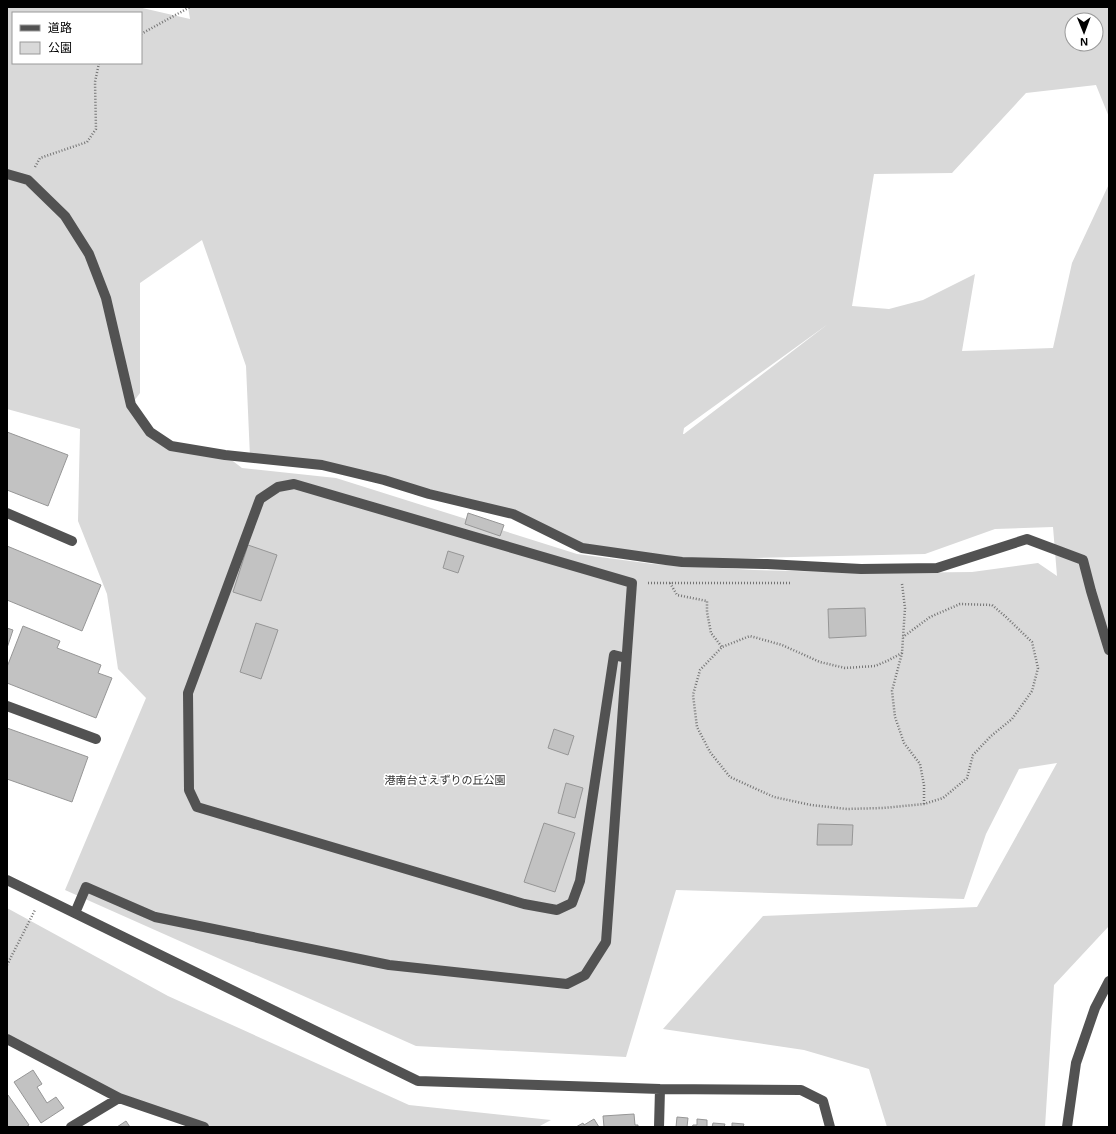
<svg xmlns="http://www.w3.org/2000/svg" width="1116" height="1134" font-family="Helvetica,'Noto Sans JP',sans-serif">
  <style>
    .green { fill: #d9d9d9; fill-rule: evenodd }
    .building { fill: #c2c2c2; stroke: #969696 }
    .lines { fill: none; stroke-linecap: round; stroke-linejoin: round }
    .path { stroke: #747474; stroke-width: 2.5; stroke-dasharray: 1 2; stroke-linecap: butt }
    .minor { stroke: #525252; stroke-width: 10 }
    .labels { text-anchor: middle; stroke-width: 3.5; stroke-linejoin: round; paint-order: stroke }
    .park-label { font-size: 11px; fill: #303030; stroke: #fff }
  </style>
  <rect width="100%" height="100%" fill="#fff"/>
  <path class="green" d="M7 7H138L190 19 188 7H1109V117L1096 85 1026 93 952 173 874 174 852 306 889 309 923 300 975 274 962 351 1053 348 1072 263 1109 184V926L1054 985 1045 1127H887L869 1069 804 1050 663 1029 763 916 977 907 1057 763 1019 769 986 834 964 899 676 890 626 1057 416 1046 65 890 146 698 118 669 107 594 78 521 80 429 7 409ZM13 13H141V63H13ZM1072 20H1096V44H1072ZM202 240 246 366 250 457 384 480 513 514 582 548 666 560 925 554 995 529 1053 527 1057 576 1038 563 972 572 879 573 754 570 653 564 577 554 336 478 242 468 225 455 171 446 150 432 131 405 140 393V283ZM828 324 684 434H683L684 428Z
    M7 908 168 996 409 1105 551 1120 538 1127H204L119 1098 7 1039Z"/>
  <path class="building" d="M7 432 68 455 48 506 7 490Z
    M468 513 504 525 500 536 465 524Z
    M248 545 277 555 261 601 233 592Z
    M7 546 101 585 82 631 7 600Z
    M448 551 464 556 458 573 443 568Z
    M865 608 866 636 829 638 828 609Z
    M256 623 278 630 261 679 240 672Z
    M23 626 60 641 57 648 101 665 98 673 112 678 96 718 7 683V667Z
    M7 628 13 630 7 648Z
    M7 728 88 757 72 802 7 779Z
    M554 729 574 736 568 755 548 748Z
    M566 783 583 788 575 818 558 813Z
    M544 823 575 833 555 892 524 882Z
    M818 824 853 825 852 845H817Z
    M33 1070 42 1084 37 1087 47 1103 56 1097 64 1108 41 1123 14 1082Z
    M7 1095H8L29 1125 26 1127H7Z
    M634 1114 635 1125H638V1127H604L603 1116Z
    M677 1117 688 1118 687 1127H676Z
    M594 1119 599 1127H576L583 1123 584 1125Z
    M697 1119 707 1120V1127H692L693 1125H697Z
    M126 1121 130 1127H117Z
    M713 1123 725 1124 724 1127H712Z
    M732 1123 744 1124 743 1127H732Z"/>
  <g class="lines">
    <path class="path" d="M141 34 190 7
      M35 167 40 158 87 142 96 129 95 82 99 63
      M648 583H791
      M670 583 677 595 707 601V612L711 633 722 647
      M902 584 905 608 902 653 892 691 895 717 904 743 920 764 924 785V804
      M902 653 887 661 875 666 845 668 820 662 782 645 750 636 722 647 700 670 693 695 697 727 710 752 730 777 774 797 811 805 847 809 883 808 924 804 943 798 967 778 973 755 991 736 1012 719 1032 691 1038 668 1032 642 1006 617 992 605 960 604 930 617 903 637
      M7 965 35 910"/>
    <path class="minor" d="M7 174 28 180 65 216 89 254 106 298 131 405 150 432 171 446 225 455 322 465 384 480 429 494 513 514 582 548 666 560 682 562 767 564 861 569 937 568 1027 539 1083 560 1091 591 1109 650
      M7 513 72 541
      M7 706 96 739
      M7 880 418 1081 660 1089 801 1090 823 1101 830 1127
      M75 913 86 887 155 917 389 965 567 984 585 975 606 942 632 583 294 484 278 487 260 499 188 693 189 790 197 807 524 904 557 910 572 903 580 881 614 655 626 658
      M7 1039 119 1098 71 1127
      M119 1098 204 1127
      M659 1127 660 1089
      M1067 1127 1076 1063 1095 1008 1109 981"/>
  </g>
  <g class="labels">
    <g class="park-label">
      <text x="445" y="784">港南台さえずりの丘公園</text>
    </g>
  </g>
  <rect width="1116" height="1134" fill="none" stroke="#000000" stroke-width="16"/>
  <rect x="12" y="12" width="130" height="52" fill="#ffffff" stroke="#999999"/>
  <rect x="20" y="25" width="20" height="6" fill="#525252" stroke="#999999"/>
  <text x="48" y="32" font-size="12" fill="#000000">道路</text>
  <rect x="20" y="42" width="20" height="12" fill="#d9d9d9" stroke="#999999"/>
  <text x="48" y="52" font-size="12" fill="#000000">公園</text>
  <g transform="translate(1084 32) rotate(179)"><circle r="19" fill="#ffffff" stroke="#999999"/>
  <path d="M0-3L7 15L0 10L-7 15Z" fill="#000000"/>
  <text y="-6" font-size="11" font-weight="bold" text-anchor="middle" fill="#000000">N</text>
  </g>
</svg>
